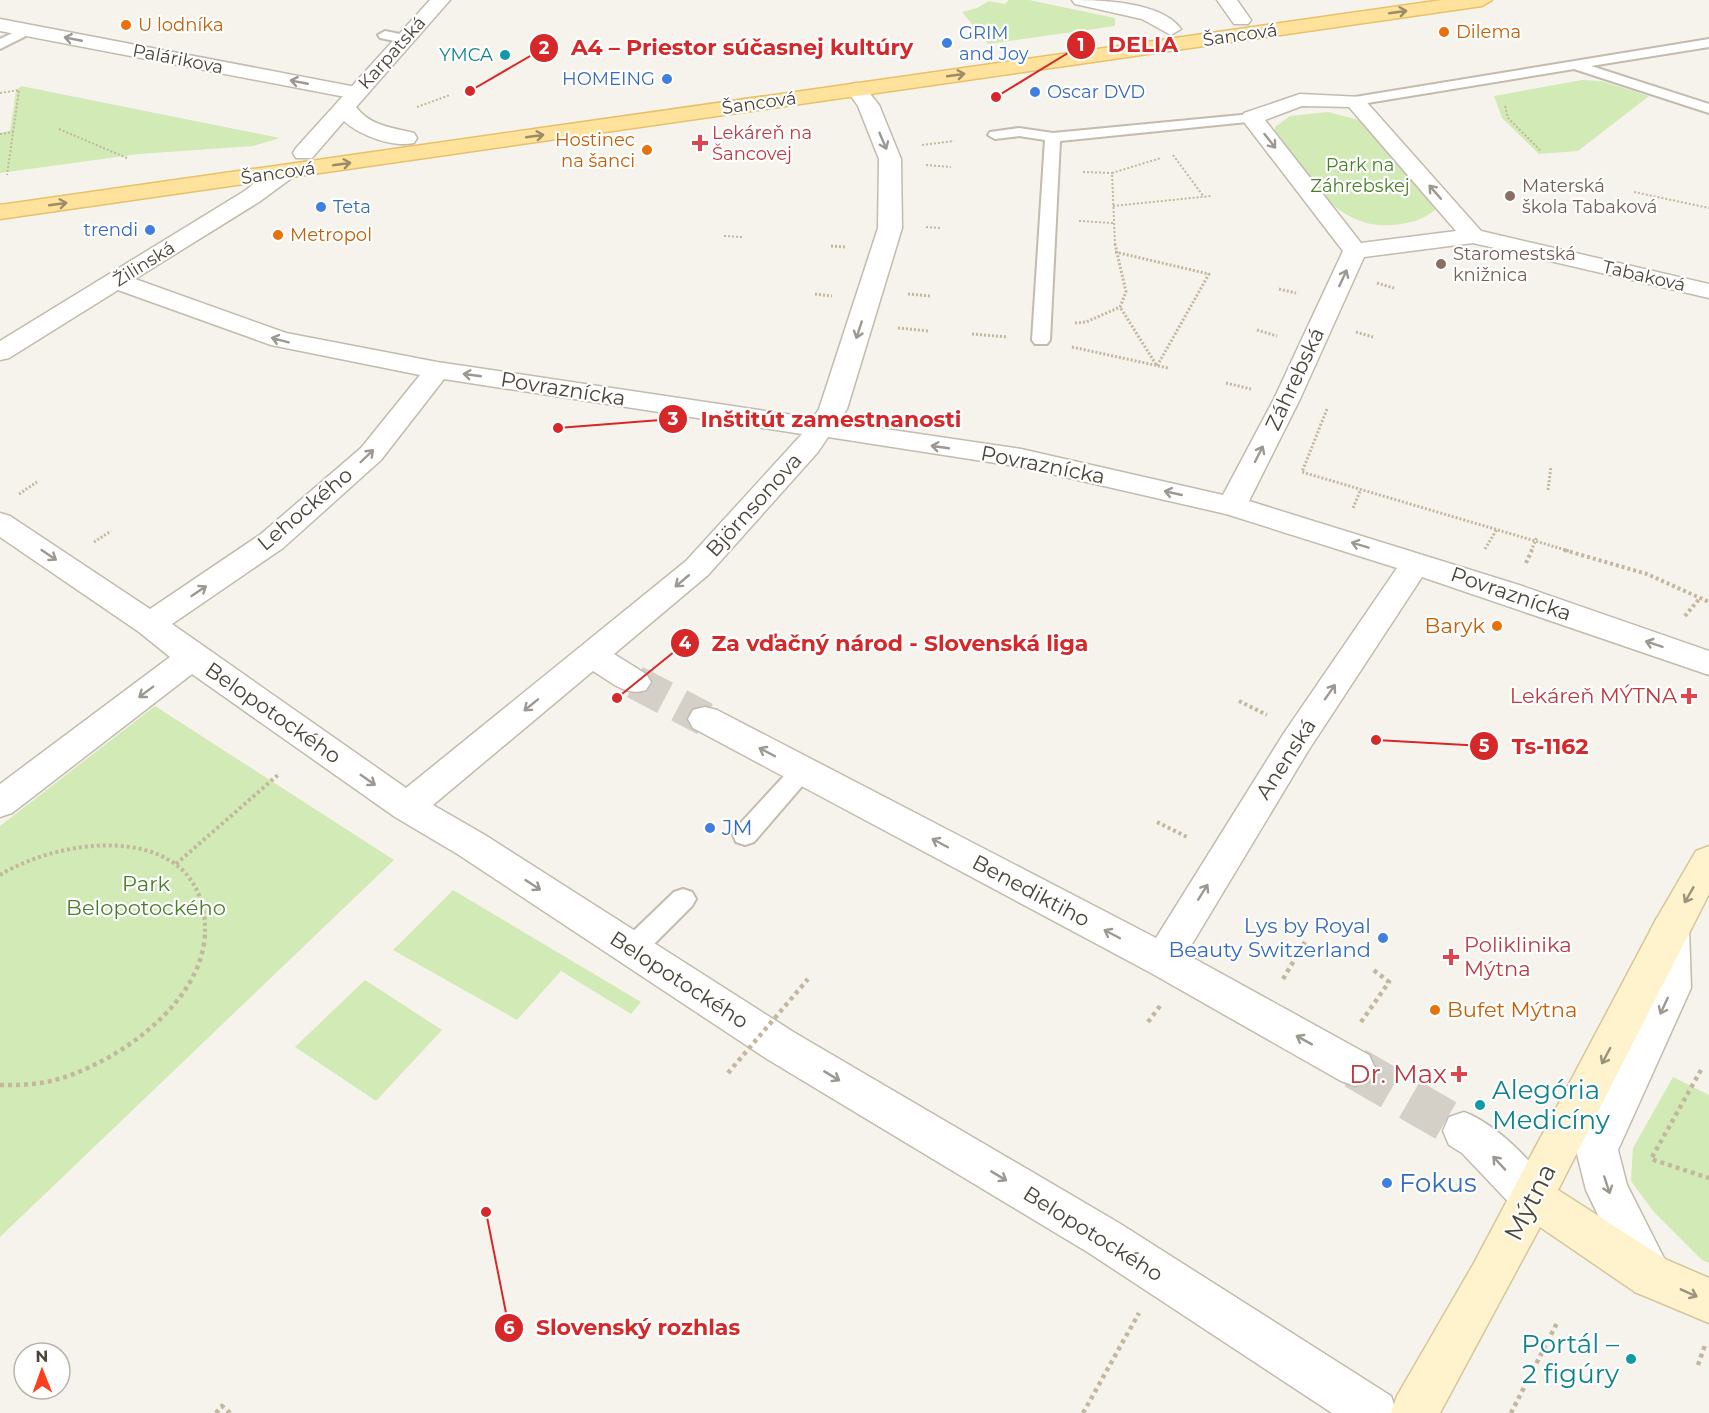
<svg xmlns="http://www.w3.org/2000/svg" width="1709" height="1413" font-family="Montserrat,sans-serif">
  <style>
    .green { fill: #d2eab5 }
    .lines { fill: none; stroke-linecap: round; stroke-linejoin: round }
    .minor-tunnel-far1 { stroke: #d4d0c8; stroke-width: 34; stroke-dasharray: 34 16; stroke-linecap: butt }
    .minor-tunnel { stroke: #d4d0c8; stroke-width: 42; stroke-dasharray: 42 21; stroke-linecap: butt }
    .service-casing { stroke: #c2bbae; stroke-width: 4 }
    .minor-casing { stroke: #c2bbae; stroke-width: 3 }
    .tertiary-casing { stroke: #c2bbae; stroke-width: 3 }
    .secondary-casing { stroke: #d6c79b; stroke-width: 3 }
    .primary-casing { stroke: #e6c16a; stroke-width: 3 }
    .path-far3 { stroke: #c4b79f; stroke-width: 2; stroke-dasharray: 2 2; stroke-linecap: butt }
    .path-far2 { stroke: #c4b79f; stroke-width: 3; stroke-dasharray: 2 2; stroke-linecap: butt }
    .path-far1 { stroke: #c4b79f; stroke-width: 4; stroke-dasharray: 3 3; stroke-linecap: butt }
    .path { stroke: #c4b79f; stroke-width: 4.5; stroke-dasharray: 4 4; stroke-linecap: butt }
    .service { fill: #fff; fill-rule: evenodd }
    .minor { fill: #fff; fill-rule: evenodd }
    .tertiary { fill: #fff; fill-rule: evenodd }
    .secondary { fill: #fff3cd; fill-rule: evenodd }
    .primary { fill: #ffe39c; fill-rule: evenodd }
    .path-bridge { stroke: #c4b79f; stroke-width: 4.5; stroke-dasharray: 4 4; stroke-linecap: butt }
    .oneway { stroke: #9c8c66 }
    .oneway2 { stroke: #9c9892 }
    .oneway3 { stroke: #9c937c }
    .food-dot { fill: #e8710a; stroke: #fff; stroke-width: 2 }
    .shop-dot { fill: #3f7fe0; stroke: #fff; stroke-width: 2 }
    .culture-dot { fill: #0f9aa8; stroke: #fff; stroke-width: 2 }
    .health-dot { fill: #e0444e; stroke: #fff; stroke-width: 2 }
    .education-dot { fill: #8d6e63; stroke: #fff; stroke-width: 2 }
    .labels { text-anchor: middle; stroke-width: 4.5; stroke-linejoin: round; paint-order: stroke }
    .far-food-label { font-size: 18px; fill: #c56008; stroke: #fff; text-anchor: start }
    .far-shop-label { font-size: 18px; fill: #366cbe; stroke: #fff; text-anchor: start }
    .far-street-label { font-size: 18px; fill: #4b4439; stroke: #fff }
    .far-culture-label { font-size: 18px; fill: #0d838f; stroke: #fff; text-anchor: end }
    .far-health-label { font-size: 18px; fill: #be3a42; stroke: #fff; text-anchor: start }
    .far-park-label { font-size: 18px; fill: #4a7f2a; stroke: #fff }
    .far-education-label { font-size: 18px; fill: #785e54; stroke: #fff; text-anchor: start }
    .street-label { font-size: 21px; fill: #4b4439; stroke: #fff }
    .food-label { font-size: 21px; fill: #c56008; stroke: #fff; text-anchor: end }
    .health-label { font-size: 21px; fill: #be3a42; stroke: #fff; text-anchor: end }
    .shop-label { font-size: 21px; fill: #366cbe; stroke: #fff; text-anchor: start }
    .park-label { font-size: 21px; fill: #4a7f2a; stroke: #fff }
    .near-health-label { font-size: 26px; fill: #be3a42; stroke: #fff; text-anchor: end }
    .near-culture-label { font-size: 26px; fill: #0d838f; stroke: #fff; text-anchor: start }
    .near-shop-label { font-size: 26px; fill: #366cbe; stroke: #fff; text-anchor: start }
    .near-street-label { font-size: 26px; fill: #4b4439; stroke: #fff }
    .leader { fill: none; stroke: #d62828; stroke-width: 2 }
    .callout-dot { fill: #d62828; stroke: #fff; stroke-width: 2 }
    .mark-label { font-size: 18px; text-anchor: middle; font-weight: bold; fill: #fff }
    .callout-label { font-size: 22px; text-anchor: middle; font-weight: bold; fill: #d62828; stroke: #fff; stroke-width: 4.5; stroke-linejoin: round; paint-order: stroke }
  </style>
  <rect width="100%" height="100%" fill="#f6f3ec"/>
  <path class="green" d="M1009 0H1029L1115 18V26L988 44 962 12 977 8 989 1 1005 4Z
    M1582 80 1601 81 1649 96 1578 151 1539 154 1502 118 1494 96Z
    M21 86 280 138 253 146 139 154 0 173V133L10 131 16 91Z
    M1328 112 1363 121 1436 204 1435 210C1421 221 1410 223 1393 225 1334 230 1306 173 1275 133V127L1290 116Z
    M155 706 394 860 0 1237V826Z
    M453 890 641 1002 631 1014 561 971 517 1020 393 950Z
    M365 980 442 1030 376 1101 295 1047Z
    M1673 1077 1709 1095V1263L1702 1260 1653 1211 1631 1181 1633 1148Z"/>
  <g class="lines">
    <path class="minor-tunnel-far1" d="M635 682 705 719"/>
    <path class="minor-tunnel" d="M1355 1068 1464 1131"/>
    <g class="service-casing">
      <path id="service" d="M27 26 34 30 32 33 0 49V39Z
        M385 31 410 36 412 39 405 43 380 38 378 35Z
        M1709 39V47L1591 66 1709 104V113L1574 69 1355 105 1348 101 1355 97Z
        M1252 114 1259 118 1257 121 1060 141 1050 340 1047 344H1035L1032 340 1045 140 1019 136 995 139 988 135 990 132 1019 128 1053 133Z
        M802 762 810 765 814 771 810 777 754 842 745 845 736 842 733 835 736 828 794 765Z
        M683 889 692 892 696 899 692 906 640 958 631 961 622 958 618 950 622 942 674 892Z"/>
    </g>
    <g class="minor-casing">
      <path id="minor" d="M1072 0C1102 0 1162 2 1181 29L1171 35 1142 19 1075 4Z
        M1217 0H1237L1251 20 1248 24H1234Z
        M0 19 356 87 363 89 366 93 363 97 356 99 0 31Z
        M856 83 863 85 879 105 901 159 902 228 847 409 838 422 1021 449 1223 495 1274 399 1343 251 1241 118 1244 113 1300 94 1362 97 1481 231 1709 284V298L1473 243 1364 257 1300 399 1249 501 1519 585 1709 651V675L1422 577 1308 751 1186 954 1369 1055 1375 1068 1369 1081 1355 1086 1341 1081 1151 973 693 728 688 719 693 710 705 707 717 710 1156 938 1284 733 1397 568 1226 514 1021 467 828 437 818 452 708 575 614 654 646 674 651 682 646 690C626 697 611 682 593 671L433 805 485 835 795 1033 1119 1223 1391 1396 1397 1413H1332L1089 1253 767 1059 459 855 395 817 192 674 12 813 0 817V784L170 657 139 632 0 537V513L10 516 150 609 261 534 361 448 420 375 271 345 118 290 9 358 0 360V341L243 192C257 182 274 163 293 167L296 172 293 177 259 202 135 279 286 333 437 362 813 418 819 409 878 228 879 159 858 106 846 89 849 85ZM1302 106 1349 107 1456 231 1361 243 1265 120ZM444 379 802 434 686 561 406 788 172 624 283 548 381 460Z
        M1670 913 1683 918 1689 929 1691 988 1618 1150 1627 1185 1673 1276 1667 1292 1651 1298 1635 1292 1586 1190 1576 1150 1653 988 1651 929 1657 918Z
        M1464 1112C1496 1124 1540 1166 1553 1197L1547 1211 1532 1217 1517 1211 1462 1153 1449 1145 1443 1131 1449 1117Z"/>
    </g>
    <g class="tertiary-casing">
      <path id="tertiary" d="M430 0H450L356 107C370 126 393 128 414 133L417 138 414 143C393 148 359 135 344 121L312 158H296L293 153 296 148Z"/>
    </g>
    <g class="secondary-casing">
      <path id="secondary" d="M1709 846V894L1558 1190 1667 1260 1709 1278V1323L1635 1292 1540 1227 1440 1413H1391L1397 1396 1474 1263 1657 918 1696 851Z"/>
    </g>
    <g class="primary-casing">
      <path id="primary" d="M1442 0H1492L1482 6 0 219V205Z"/>
    </g>
    <path class="path-far3" d="M0 93 19 90 7 175
      M1505 106 1508 118 1541 151
      M417 107 450 95
      M59 129 127 158
      M0 134 13 132
      M922 145 954 141
      M1173 155 1204 197
      M926 165 951 167
      M1083 172 1112 173
      M1338 172 1369 169
      M1634 192 1709 208
      M1113 206 1211 196
      M1079 221 1113 223
      M926 227 941 228
      M724 236 742 237
      M1115 245 1112 173 1161 158"/>
    <path class="path-far2" d="M831 246 846 247
      M1115 252 1209 274 1157 366 1120 307
      M1377 283 1394 288
      M1279 289 1296 293
      M815 294 832 296
      M908 294 931 296
      M1075 323 1086 322 1120 307 1126 292 1115 244
      M898 328 929 331
      M1257 330 1277 336
      M1356 332 1373 337
      M972 334 1008 337
      M1072 347 1168 368
      M1226 383 1251 389
      M1327 409 1302 472 1569 551
      M1548 490 1551 466
      M19 494 37 482
      M1353 508 1361 489
      M94 542 111 531
      M1485 549 1497 529
      M1531 551 1537 537"/>
    <path class="path-far1" d="M1564 550 1647 574 1709 602
      M1526 563 1532 550
      M1685 616 1700 598
      M1239 701 1267 715
      M1157 822 1189 838
      M176 864 279 774
      M0 875C67 834 208 821 205 934"/>
    <path class="path" d="M1283 979 1305 942
      M1148 1022 1160 1006
      M1361 1022 1389 982 1371 968
      M1701 1070 1651 1159 1709 1178
      M0 1085C17 1085 34 1085 51 1081 113 1066 203 1004 205 933
      M1698 1365 1705 1345
      M216 1413 222 1406 230 1413
      M1083 1413 1139 1313
      M1511 1413 1558 1321"/>
    <use href="#service" class="service"/>
    <use href="#minor" class="minor"/>
    <use href="#tertiary" class="tertiary"/>
    <use href="#secondary" class="secondary"/>
    <use href="#primary" class="primary"/>
    <path class="path-bridge" d="M728 1073 808 979"/>
  </g>
  <defs><path id="oneway-shaft" d="M-6 0H5M1.5-3L5.5 0L1.5 3" fill="none" stroke-width="1.6" stroke-linecap="round" stroke-linejoin="round" transform="scale(1.5)"/></defs>
  <g class="oneway">
    <use href="#oneway-shaft" transform="translate(1398 12) rotate(-8)"/>
    <use href="#oneway-shaft" transform="translate(956 75) rotate(-8)"/>
    <use href="#oneway-shaft" transform="translate(535 136) rotate(-8)"/>
    <use href="#oneway-shaft" transform="translate(342 164) rotate(-8)"/>
    <use href="#oneway-shaft" transform="translate(58 204) rotate(-8)"/>
  </g>
  <g class="oneway2">
    <use href="#oneway-shaft" transform="translate(73 39) rotate(-169)"/>
    <use href="#oneway-shaft" transform="translate(299 82) rotate(-169)"/>
    <use href="#oneway-shaft" transform="translate(883 141) rotate(67)"/>
    <use href="#oneway-shaft" transform="translate(1270 141) rotate(52)"/>
    <use href="#oneway-shaft" transform="translate(1435 192) rotate(-131)"/>
    <use href="#oneway-shaft" transform="translate(1343 278) rotate(-65)"/>
    <use href="#oneway-shaft" transform="translate(859 330) rotate(108)"/>
    <use href="#oneway-shaft" transform="translate(280 340) rotate(-165)"/>
    <use href="#oneway-shaft" transform="translate(472 375) rotate(-172)"/>
    <use href="#oneway-shaft" transform="translate(940 447) rotate(-172)"/>
    <use href="#oneway-shaft" transform="translate(1259 454) rotate(-63)"/>
    <use href="#oneway-shaft" transform="translate(367 456) rotate(-44)"/>
    <use href="#oneway-shaft" transform="translate(1173 493) rotate(-167)"/>
    <use href="#oneway-shaft" transform="translate(1360 545) rotate(-163)"/>
    <use href="#oneway-shaft" transform="translate(49 555) rotate(34)"/>
    <use href="#oneway-shaft" transform="translate(682 581) rotate(140)"/>
    <use href="#oneway-shaft" transform="translate(199 591) rotate(-34)"/>
    <use href="#oneway-shaft" transform="translate(1654 644) rotate(-161)"/>
    <use href="#oneway-shaft" transform="translate(146 692) rotate(143)"/>
    <use href="#oneway-shaft" transform="translate(1330 692) rotate(-55)"/>
    <use href="#oneway-shaft" transform="translate(531 705) rotate(141)"/>
    <use href="#oneway-shaft" transform="translate(767 752) rotate(-152)"/>
    <use href="#oneway-shaft" transform="translate(368 780) rotate(35)"/>
    <use href="#oneway-shaft" transform="translate(940 843) rotate(-152)"/>
    <use href="#oneway-shaft" transform="translate(533 885) rotate(33)"/>
    <use href="#oneway-shaft" transform="translate(1203 892) rotate(-58)"/>
    <use href="#oneway-shaft" transform="translate(1112 934) rotate(-152)"/>
    <use href="#oneway-shaft" transform="translate(1664 1006) rotate(115)"/>
    <use href="#oneway-shaft" transform="translate(1304 1040) rotate(-151)"/>
    <use href="#oneway-shaft" transform="translate(832 1076) rotate(31)"/>
    <use href="#oneway-shaft" transform="translate(1499 1163) rotate(-133)"/>
    <use href="#oneway-shaft" transform="translate(999 1176) rotate(31)"/>
    <use href="#oneway-shaft" transform="translate(1607 1185) rotate(72)"/>
  </g>
  <g class="oneway3">
    <use href="#oneway-shaft" transform="translate(1689 895) rotate(120)"/>
    <use href="#oneway-shaft" transform="translate(1606 1056) rotate(118)"/>
    <use href="#oneway-shaft" transform="translate(1689 1293) rotate(24)"/>
  </g>
  <g class="food-dot">
    <circle cx="126" cy="25" r="6"/>
    <circle cx="1444" cy="32" r="6"/>
    <circle cx="647" cy="150" r="6"/>
    <circle cx="278" cy="235" r="6"/>
    <circle cx="1497" cy="626" r="6"/>
    <circle cx="1435" cy="1010" r="6"/>
  </g>
  <g class="shop-dot">
    <circle cx="947" cy="43" r="6"/>
    <circle cx="667" cy="79" r="6"/>
    <circle cx="1035" cy="92" r="6"/>
    <circle cx="321" cy="207" r="6"/>
    <circle cx="150" cy="230" r="6"/>
    <circle cx="710" cy="828" r="6"/>
    <circle cx="1383" cy="938" r="6"/>
    <circle cx="1387" cy="1183" r="6"/>
  </g>
  <g class="culture-dot">
    <circle cx="505" cy="55" r="6"/>
    <circle cx="1480" cy="1105" r="6"/>
    <circle cx="1631" cy="1359" r="6"/>
  </g>
  <g class="health-dot">
    <path d="M697 134h6v6h6v6h-6v6h-6v-6h-6v-6h6z"/>
    <path d="M1686 687h6v6h6v6h-6v6h-6v-6h-6v-6h6z"/>
    <path d="M1448 948h6v6h6v6h-6v6h-6v-6h-6v-6h6z"/>
    <path d="M1456 1065h6v6h6v6h-6v6h-6v-6h-6v-6h6z"/>
  </g>
  <g class="education-dot">
    <circle cx="1510" cy="196" r="6"/>
    <circle cx="1441" cy="264" r="6"/>
  </g>
  <g class="labels">
    <g class="far-food-label">
      <text x="138" y="31">U lodníka</text>
      <text x="1456" y="38">Dilema</text>
      <text x="635" y="146" text-anchor="end">Hostinec<tspan x="635" dy="21">na šanci</tspan></text>
      <text x="290" y="241">Metropol</text>
    </g>
    <g class="far-shop-label">
      <text x="959" y="39">GRIM<tspan x="959" dy="21">and Joy</tspan></text>
      <text x="655" y="85" text-anchor="end">HOMEING</text>
      <text x="1047" y="98">Oscar DVD</text>
      <text x="333" y="213">Teta</text>
      <text x="138" y="236" text-anchor="end">trendi</text>
    </g>
    <g class="far-street-label">
      <text transform="translate(1240 35) rotate(-8)" y="6">Šancová</text>
      <text transform="translate(392 53) rotate(-48)" y="6">Karpatská</text>
      <text transform="translate(178 59) rotate(11)" y="6">Palárikova</text>
      <text transform="translate(759 103) rotate(-8)" y="6">Šancová</text>
      <text transform="translate(278 173) rotate(-8)" y="6">Šancová</text>
      <text transform="translate(144 264) rotate(-32)" y="6">Žilinská</text>
      <text transform="translate(1644 276) rotate(13)" y="6">Tabaková</text>
    </g>
    <g class="far-culture-label">
      <text x="493" y="61">YMCA</text>
    </g>
    <g class="far-health-label">
      <text x="712" y="139">Lekáreň na<tspan x="712" dy="21">Šancovej</tspan></text>
    </g>
    <g class="far-park-label">
      <text x="1360" y="171">Park na<tspan x="1360" dy="21">Záhrebskej</tspan></text>
    </g>
    <g class="far-education-label">
      <text x="1522" y="192">Materská<tspan x="1522" dy="21">škola Tabaková</tspan></text>
      <text x="1453" y="260">Staromestská<tspan x="1453" dy="21">knižnica</tspan></text>
    </g>
    <g class="street-label">
      <text transform="translate(1295 379) rotate(-65)" y="7">Záhrebská</text>
      <text transform="translate(563 389) rotate(9)" y="7">Povraznícka</text>
      <text transform="translate(1043 465) rotate(11)" y="7">Povraznícka</text>
      <text transform="translate(754 505) rotate(-48)" y="7">Björnsonova</text>
      <text transform="translate(305 509) rotate(-40)" y="7">Lehockého</text>
      <text transform="translate(1511 594) rotate(19)" y="7">Povraznícka</text>
      <text transform="translate(273 713) rotate(35)" y="7">Belopotockého</text>
      <text transform="translate(1286 759) rotate(-57)" y="7">Anenská</text>
      <text transform="translate(1031 891) rotate(28)" y="7">Benediktiho</text>
      <text transform="translate(679 980) rotate(33)" y="7">Belopotockého</text>
      <text transform="translate(1093 1234) rotate(32)" y="7">Belopotockého</text>
    </g>
    <g class="food-label">
      <text x="1485" y="633">Baryk</text>
      <text x="1447" y="1017" text-anchor="start">Bufet Mýtna</text>
    </g>
    <g class="health-label">
      <text x="1677" y="703">Lekáreň MÝTNA</text>
      <text x="1464" y="952" text-anchor="start">Poliklinika<tspan x="1464" dy="24">Mýtna</tspan></text>
    </g>
    <g class="shop-label">
      <text x="722" y="835">JM</text>
      <text x="1371" y="933" text-anchor="end">Lys by Royal<tspan x="1371" dy="24">Beauty Switzerland</tspan></text>
    </g>
    <g class="park-label">
      <text x="146" y="891">Park<tspan x="146" dy="24">Belopotockého</tspan></text>
    </g>
    <g class="near-health-label">
      <text x="1447" y="1083">Dr. Max</text>
    </g>
    <g class="near-culture-label">
      <text x="1492" y="1099">Alegória<tspan x="1492" dy="30">Medicíny</tspan></text>
      <text x="1619" y="1353" text-anchor="end">Portál –<tspan x="1619" dy="30">2 figúry</tspan></text>
    </g>
    <g class="near-shop-label">
      <text x="1399" y="1192">Fokus</text>
    </g>
    <g class="near-street-label">
      <text transform="translate(1530 1202) rotate(-63)" y="9">Mýtna</text>
    </g>
  </g>
  <path class="leader" d="M996 97L1081 45M470 91L544 48M558 428L673 419M617 698L685 643M1376 740L1484 746M486 1212L509 1328"/>
  <g class="callout-dot">
    <circle cx="996" cy="97" r="6"/>
    <circle cx="470" cy="91" r="6"/>
    <circle cx="558" cy="428" r="6"/>
    <circle cx="617" cy="698" r="6"/>
    <circle cx="1376" cy="740" r="6"/>
    <circle cx="486" cy="1212" r="6"/>
    <circle cx="1081" cy="45" r="15"/>
    <circle cx="544" cy="48" r="15"/>
    <circle cx="673" cy="419" r="15"/>
    <circle cx="685" cy="643" r="15"/>
    <circle cx="1484" cy="746" r="15"/>
    <circle cx="509" cy="1328" r="15"/>
  </g>
  <g class="mark-label">
    <text x="1081" y="51">1</text>
    <text x="544" y="54">2</text>
    <text x="673" y="425">3</text>
    <text x="685" y="649">4</text>
    <text x="1484" y="752">5</text>
    <text x="509" y="1334">6</text>
  </g>
  <g class="callout-label">
    <text x="1143" y="52">DELIA</text>
    <text x="742" y="55">A4 – Priestor súčasnej kultúry</text>
    <text x="831" y="427">Inštitút zamestnanosti</text>
    <text x="900" y="651">Za vďačný národ - Slovenská liga</text>
    <text x="1550" y="754">Ts-1162</text>
    <text x="638" y="1335">Slovenský rozhlas</text>
  </g>
  <g transform="translate(42 1371) rotate(359)"><circle r="28" fill="#ffffff" stroke="#b7b4b0" stroke-width="1.5"/>
  <path d="M0-4.5L10 22L0 15L-10 22Z" fill="#fc3f1d"/>
  <text y="-9" font-size="16" font-weight="bold" text-anchor="middle" fill="#4b4439">N</text>
  </g>
</svg>
